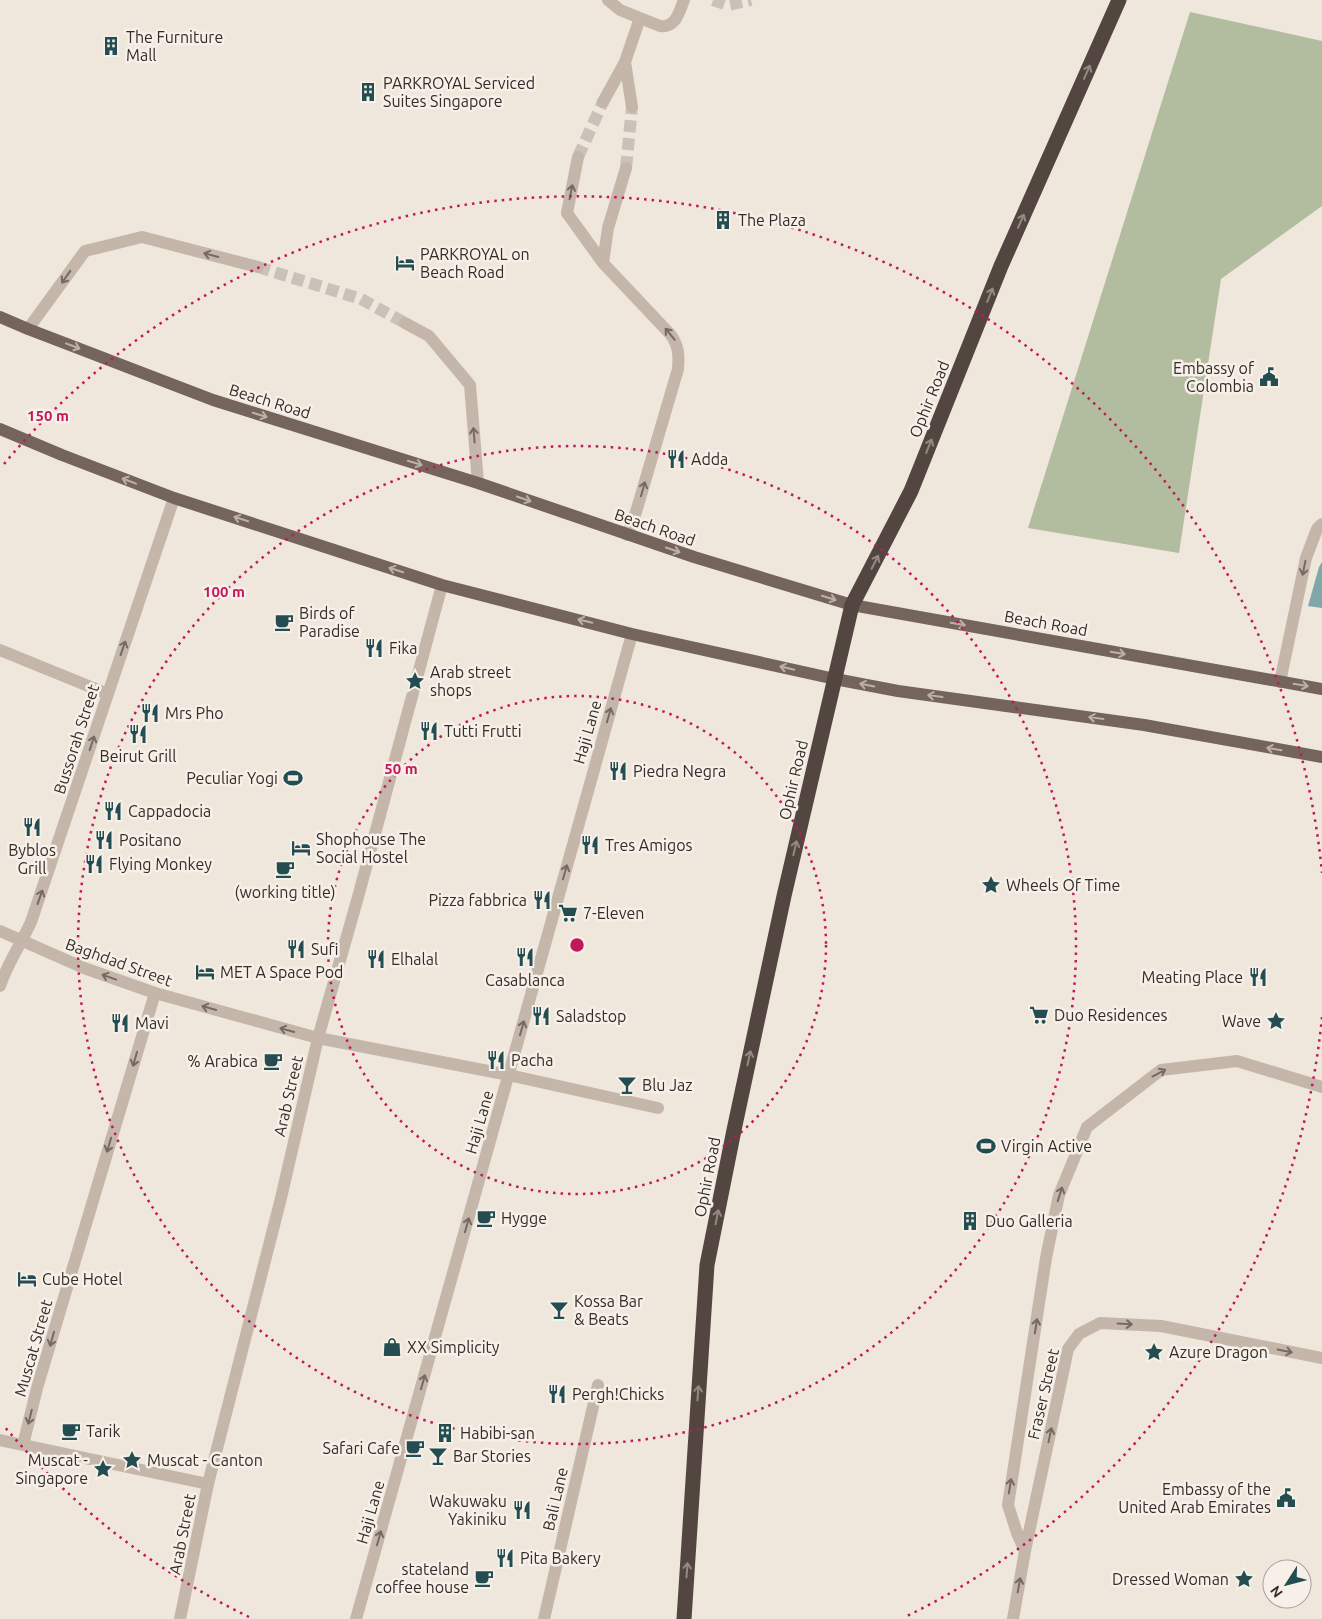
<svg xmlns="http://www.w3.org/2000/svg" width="1322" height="1619" font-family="Ubuntu,sans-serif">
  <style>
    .green { fill: #b2bc9e }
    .water { fill: #7fa6a8 }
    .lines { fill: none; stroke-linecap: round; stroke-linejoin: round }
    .minor-tunnel { stroke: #cac1b8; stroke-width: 12; stroke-dasharray: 12 6; stroke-linecap: butt }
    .minor { stroke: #c5b6aa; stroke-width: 12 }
    .major { stroke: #74645b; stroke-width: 12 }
    .highway { stroke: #534640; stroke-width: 15 }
    .oneway { stroke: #958a83 }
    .oneway2 { stroke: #756a62 }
    .oneway3 { stroke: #bcb1a9 }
    .ring { fill: none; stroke: #c2185b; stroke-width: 2.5; stroke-dasharray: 2.5 5 }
    .labels { text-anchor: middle; stroke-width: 5; stroke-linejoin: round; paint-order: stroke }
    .poi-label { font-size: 16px; fill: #342c28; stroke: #f7f0e8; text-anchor: start }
    .street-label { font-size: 16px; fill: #342c28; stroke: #f7f0e8 }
    .centre { fill: #c2185b; stroke: #f7f0e8; stroke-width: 2.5 }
    .ring-label { font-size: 15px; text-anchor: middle; font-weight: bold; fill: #c2185b; stroke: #f7f0e8; stroke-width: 5; stroke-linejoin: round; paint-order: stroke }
  </style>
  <rect width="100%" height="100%" fill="#efe6dc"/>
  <path class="green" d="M1190 12 1322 41V206L1221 279 1179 553 1028 528Z"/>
  <path class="water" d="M1322 562V608L1308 606 1319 567Z"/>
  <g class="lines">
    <path class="minor-tunnel" d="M713 0 728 5 751 0
      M578 157 603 102
      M626 168 632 107
      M258 267 361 299 405 323"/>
    <path class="minor" d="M608 0 620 10 660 26C676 28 679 12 684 0
      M625 62 632 107
      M603 102 625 62 640 18
      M578 157 567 213 603 263 671 335C679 347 679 355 678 369L636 512 627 535
      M603 263 608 228 626 168
      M405 323 429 336 470 385 478 483
      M28 329 85 251 142 237 258 267
      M0 650 108 694
      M1280 682 1306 558 1317 529 1322 524
      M0 931 84 968 155 993 318 1038 509 1075 658 1108
      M0 986C7 964 21 944 31 922L174 498
      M0 1440 208 1484
      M23 1445 37 1388 155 993
      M1025 1551 1017 1533 1008 1505 1046 1258 1059 1195 1087 1127 1161 1070 1237 1061 1322 1087
      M180 1619 208 1484 281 1198 318 1038 358 897 442 585
      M356 1619 632 634
      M544 1619 598 1385
      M1013 1619 1025 1551 1068 1349 1079 1334 1100 1323 1161 1326 1322 1358"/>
    <path class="major" d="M0 317 28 329 213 400 478 483 694 557 852 605 1322 689
      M0 429 62 455 174 498 442 585 632 634 835 679 898 691 1144 725 1322 757"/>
    <path class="highway" d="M684 1619 707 1265 734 1130 784 896 852 605 911 491 1001 266 1119 0"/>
  </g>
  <defs><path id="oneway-shaft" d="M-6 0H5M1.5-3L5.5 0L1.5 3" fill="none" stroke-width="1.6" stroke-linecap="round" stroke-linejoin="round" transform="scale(1.25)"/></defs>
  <g class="oneway">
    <use href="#oneway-shaft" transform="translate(1087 72) rotate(-66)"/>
    <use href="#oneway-shaft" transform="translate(1021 221) rotate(-66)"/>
    <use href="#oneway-shaft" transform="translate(990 295) rotate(-68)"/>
    <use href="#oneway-shaft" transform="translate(929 446) rotate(-68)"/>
    <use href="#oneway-shaft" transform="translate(875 562) rotate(-63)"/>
    <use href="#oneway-shaft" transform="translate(795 848) rotate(-77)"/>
    <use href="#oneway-shaft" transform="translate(749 1058) rotate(-78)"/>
    <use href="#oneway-shaft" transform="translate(717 1217) rotate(-79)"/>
    <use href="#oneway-shaft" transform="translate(698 1393) rotate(-86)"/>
    <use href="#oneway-shaft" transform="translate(687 1570) rotate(-86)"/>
  </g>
  <g class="oneway2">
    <use href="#oneway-shaft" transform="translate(571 192) rotate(-79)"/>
    <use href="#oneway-shaft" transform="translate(211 255) rotate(-165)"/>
    <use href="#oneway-shaft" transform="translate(66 277) rotate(125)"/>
    <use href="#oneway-shaft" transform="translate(670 334) rotate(-129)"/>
    <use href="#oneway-shaft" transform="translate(474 435) rotate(-95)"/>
    <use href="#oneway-shaft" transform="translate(643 489) rotate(-74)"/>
    <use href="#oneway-shaft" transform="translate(1304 568) rotate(101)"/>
    <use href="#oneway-shaft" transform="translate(123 648) rotate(-71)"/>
    <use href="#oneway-shaft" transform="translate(609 715) rotate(-74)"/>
    <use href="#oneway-shaft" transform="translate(92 743) rotate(-72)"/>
    <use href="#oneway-shaft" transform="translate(565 872) rotate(-74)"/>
    <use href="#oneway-shaft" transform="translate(40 897) rotate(-71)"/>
    <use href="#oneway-shaft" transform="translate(109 977) rotate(-160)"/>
    <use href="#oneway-shaft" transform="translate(209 1008) rotate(-164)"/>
    <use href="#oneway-shaft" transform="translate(522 1028) rotate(-74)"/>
    <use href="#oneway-shaft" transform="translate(287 1030) rotate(-165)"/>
    <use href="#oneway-shaft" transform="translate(135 1059) rotate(106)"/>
    <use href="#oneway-shaft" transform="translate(1159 1073) rotate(-28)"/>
    <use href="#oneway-shaft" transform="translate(109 1145) rotate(107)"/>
    <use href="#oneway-shaft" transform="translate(1060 1194) rotate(-72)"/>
    <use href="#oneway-shaft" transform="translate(467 1225) rotate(-74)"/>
    <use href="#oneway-shaft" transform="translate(1125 1324) rotate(3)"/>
    <use href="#oneway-shaft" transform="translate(1036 1326) rotate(-81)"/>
    <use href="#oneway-shaft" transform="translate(52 1339) rotate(106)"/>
    <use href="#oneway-shaft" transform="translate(1285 1351) rotate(11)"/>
    <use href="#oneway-shaft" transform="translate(423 1382) rotate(-74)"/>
    <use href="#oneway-shaft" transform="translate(30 1417) rotate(104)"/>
    <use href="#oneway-shaft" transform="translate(1050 1435) rotate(-78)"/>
    <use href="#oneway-shaft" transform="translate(1010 1486) rotate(-81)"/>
    <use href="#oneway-shaft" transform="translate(379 1538) rotate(-74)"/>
    <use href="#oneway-shaft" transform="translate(1019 1585) rotate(-80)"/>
  </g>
  <g class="oneway3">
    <use href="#oneway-shaft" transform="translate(73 346) rotate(21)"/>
    <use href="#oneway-shaft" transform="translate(260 415) rotate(17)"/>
    <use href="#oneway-shaft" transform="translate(415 463) rotate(17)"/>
    <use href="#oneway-shaft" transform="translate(129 481) rotate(-159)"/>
    <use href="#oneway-shaft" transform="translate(524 499) rotate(19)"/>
    <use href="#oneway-shaft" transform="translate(241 519) rotate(-162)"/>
    <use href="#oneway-shaft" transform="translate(673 550) rotate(19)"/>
    <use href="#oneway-shaft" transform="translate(396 570) rotate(-162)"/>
    <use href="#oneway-shaft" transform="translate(829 598) rotate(17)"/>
    <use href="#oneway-shaft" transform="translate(585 621) rotate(-166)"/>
    <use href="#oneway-shaft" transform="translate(958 624) rotate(10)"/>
    <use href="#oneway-shaft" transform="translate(1118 653) rotate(10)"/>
    <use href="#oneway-shaft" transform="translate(787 668) rotate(-167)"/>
    <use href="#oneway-shaft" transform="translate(867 685) rotate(-169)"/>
    <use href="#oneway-shaft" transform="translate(1301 685) rotate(9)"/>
    <use href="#oneway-shaft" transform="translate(935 696) rotate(-172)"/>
    <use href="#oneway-shaft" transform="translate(1096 718) rotate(-172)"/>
    <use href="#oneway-shaft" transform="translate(1274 749) rotate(-170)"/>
  </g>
  <g class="ring">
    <circle cx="577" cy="945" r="249"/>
    <circle cx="577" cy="945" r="499"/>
    <path d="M1322 1017A748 748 0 0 1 905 1617M249 1617A748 748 0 0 1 4 1426M4 464A748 748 0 0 1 1322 873"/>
  </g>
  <defs>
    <g id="building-bare" transform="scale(1.5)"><path d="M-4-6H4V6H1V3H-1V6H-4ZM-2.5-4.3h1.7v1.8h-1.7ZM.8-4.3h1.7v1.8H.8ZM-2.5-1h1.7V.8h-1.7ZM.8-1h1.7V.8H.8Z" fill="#234d50" stroke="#f7f0e8" stroke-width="2.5" paint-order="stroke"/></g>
    <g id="hotel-bare" transform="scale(1.5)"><path d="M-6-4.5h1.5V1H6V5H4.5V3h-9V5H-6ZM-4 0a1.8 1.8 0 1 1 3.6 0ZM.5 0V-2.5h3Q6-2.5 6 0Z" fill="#234d50" stroke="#f7f0e8" stroke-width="2.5" paint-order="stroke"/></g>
    <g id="civic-bare" transform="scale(1.5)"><path d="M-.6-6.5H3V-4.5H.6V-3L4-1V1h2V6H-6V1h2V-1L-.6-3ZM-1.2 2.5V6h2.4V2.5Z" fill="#234d50" stroke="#f7f0e8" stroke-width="2.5" paint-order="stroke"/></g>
    <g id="restaurant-bare" transform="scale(1.5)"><path d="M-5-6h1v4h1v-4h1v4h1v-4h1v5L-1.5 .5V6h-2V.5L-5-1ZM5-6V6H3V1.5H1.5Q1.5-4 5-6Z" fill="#234d50" stroke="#f7f0e8" stroke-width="2.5" paint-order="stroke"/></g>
    <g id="cafe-bare" transform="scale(1.5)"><path d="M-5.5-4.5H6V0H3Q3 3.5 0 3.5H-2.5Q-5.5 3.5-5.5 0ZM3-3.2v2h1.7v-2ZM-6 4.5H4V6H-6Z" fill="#234d50" stroke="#f7f0e8" stroke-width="2.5" paint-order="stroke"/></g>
    <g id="sight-bare" transform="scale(1.5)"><path d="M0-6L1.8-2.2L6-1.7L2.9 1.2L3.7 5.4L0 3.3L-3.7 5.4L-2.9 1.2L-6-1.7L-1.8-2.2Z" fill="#234d50" stroke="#f7f0e8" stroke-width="2.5" paint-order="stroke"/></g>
    <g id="stadium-bare" transform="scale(1.5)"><path d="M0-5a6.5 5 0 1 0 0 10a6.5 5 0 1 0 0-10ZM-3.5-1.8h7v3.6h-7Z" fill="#234d50" stroke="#f7f0e8" stroke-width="2.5" paint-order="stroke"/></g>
    <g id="supermarket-bare" transform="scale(1.5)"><path d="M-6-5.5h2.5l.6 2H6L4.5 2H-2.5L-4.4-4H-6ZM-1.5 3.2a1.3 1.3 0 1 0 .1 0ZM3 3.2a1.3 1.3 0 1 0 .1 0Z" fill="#234d50" stroke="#f7f0e8" stroke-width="2.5" paint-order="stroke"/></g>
    <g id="bar-bare" transform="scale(1.5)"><path d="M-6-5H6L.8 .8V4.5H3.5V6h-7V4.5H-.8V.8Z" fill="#234d50" stroke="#f7f0e8" stroke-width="2.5" paint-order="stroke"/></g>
    <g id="shop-bare" transform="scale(1.5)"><path d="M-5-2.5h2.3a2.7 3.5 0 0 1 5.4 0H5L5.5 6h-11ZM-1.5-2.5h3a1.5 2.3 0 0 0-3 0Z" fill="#234d50" stroke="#f7f0e8" stroke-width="2.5" paint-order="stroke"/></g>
  </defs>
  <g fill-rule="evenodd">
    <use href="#building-bare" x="111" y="46"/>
    <use href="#building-bare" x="368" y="92"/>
    <use href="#building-bare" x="723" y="220"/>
    <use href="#hotel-bare" x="405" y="263"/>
    <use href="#civic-bare" x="1269" y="377"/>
    <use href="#restaurant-bare" x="676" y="459"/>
    <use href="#cafe-bare" x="284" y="622"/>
    <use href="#restaurant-bare" x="374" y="648"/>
    <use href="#sight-bare" x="415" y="681"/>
    <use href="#restaurant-bare" x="150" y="713"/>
    <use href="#restaurant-bare" x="429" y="731"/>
    <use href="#restaurant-bare" x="138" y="734"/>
    <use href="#restaurant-bare" x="618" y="771"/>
    <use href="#stadium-bare" x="293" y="778"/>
    <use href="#restaurant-bare" x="113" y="811"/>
    <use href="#restaurant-bare" x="32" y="827"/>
    <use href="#restaurant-bare" x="104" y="840"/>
    <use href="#restaurant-bare" x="590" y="845"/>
    <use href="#hotel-bare" x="301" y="848"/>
    <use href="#restaurant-bare" x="94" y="864"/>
    <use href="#cafe-bare" x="285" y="869"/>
    <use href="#sight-bare" x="991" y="885"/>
    <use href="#restaurant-bare" x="542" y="900"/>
    <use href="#supermarket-bare" x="568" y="913"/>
    <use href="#restaurant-bare" x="296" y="949"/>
    <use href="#restaurant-bare" x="525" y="957"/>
    <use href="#restaurant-bare" x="376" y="959"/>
    <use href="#hotel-bare" x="205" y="972"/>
    <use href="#restaurant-bare" x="1258" y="977"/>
    <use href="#supermarket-bare" x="1039" y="1015"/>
    <use href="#restaurant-bare" x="541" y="1016"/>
    <use href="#sight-bare" x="1276" y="1021"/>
    <use href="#restaurant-bare" x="120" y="1023"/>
    <use href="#restaurant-bare" x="496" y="1060"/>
    <use href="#cafe-bare" x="273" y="1061"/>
    <use href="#bar-bare" x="627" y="1085"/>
    <use href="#stadium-bare" x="986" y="1146"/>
    <use href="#cafe-bare" x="486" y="1218"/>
    <use href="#building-bare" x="970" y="1221"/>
    <use href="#hotel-bare" x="27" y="1279"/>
    <use href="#bar-bare" x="559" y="1310"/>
    <use href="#shop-bare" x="392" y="1347"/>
    <use href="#sight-bare" x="1154" y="1352"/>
    <use href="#restaurant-bare" x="557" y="1394"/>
    <use href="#cafe-bare" x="71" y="1431"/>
    <use href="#building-bare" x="445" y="1433"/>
    <use href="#cafe-bare" x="415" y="1448"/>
    <use href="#bar-bare" x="438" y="1456"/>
    <use href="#sight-bare" x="132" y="1460"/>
    <use href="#sight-bare" x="103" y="1469"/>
    <use href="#civic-bare" x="1286" y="1498"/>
    <use href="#restaurant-bare" x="522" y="1510"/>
    <use href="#restaurant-bare" x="505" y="1558"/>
    <use href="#cafe-bare" x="484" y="1578"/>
    <use href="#sight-bare" x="1244" y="1579"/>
  </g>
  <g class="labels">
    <g class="poi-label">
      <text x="126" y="43">The Furniture<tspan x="126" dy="18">Mall</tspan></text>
      <text x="383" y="89">PARKROYAL Serviced<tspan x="383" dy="18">Suites Singapore</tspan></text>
      <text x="738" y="226">The Plaza</text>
      <text x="420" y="260">PARKROYAL on<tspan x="420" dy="18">Beach Road</tspan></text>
      <text x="1254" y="374" text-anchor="end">Embassy of<tspan x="1254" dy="18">Colombia</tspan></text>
      <text x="691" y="465">Adda</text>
      <text x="299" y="619">Birds of<tspan x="299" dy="18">Paradise</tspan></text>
      <text x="389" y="654">Fika</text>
      <text x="430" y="678">Arab street<tspan x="430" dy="18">shops</tspan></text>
      <text x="165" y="719">Mrs Pho</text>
      <text x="444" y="737">Tutti Frutti</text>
      <text x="138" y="762" text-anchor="middle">Beirut Grill</text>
      <text x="633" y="777">Piedra Negra</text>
      <text x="278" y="784" text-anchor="end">Peculiar Yogi</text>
      <text x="128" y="817">Cappadocia</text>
      <text x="316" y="845">Shophouse The<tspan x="316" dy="18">Social Hostel</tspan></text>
      <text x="119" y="846">Positano</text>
      <text x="605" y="851">Tres Amigos</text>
      <text x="32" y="856" text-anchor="middle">Byblos<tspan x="32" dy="18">Grill</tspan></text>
      <text x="109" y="870">Flying Monkey</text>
      <text x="1006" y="891">Wheels Of Time</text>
      <text x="285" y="898" text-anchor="middle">(working title)</text>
      <text x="527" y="906" text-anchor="end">Pizza fabbrica</text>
      <text x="583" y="919">7-Eleven</text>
      <text x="311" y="955">Sufi</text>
      <text x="391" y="965">Elhalal</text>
      <text x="220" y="978">MET A Space Pod</text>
      <text x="1243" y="983" text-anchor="end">Meating Place</text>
      <text x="525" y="986" text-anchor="middle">Casablanca</text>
      <text x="1054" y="1021">Duo Residences</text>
      <text x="556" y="1022">Saladstop</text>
      <text x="1261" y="1027" text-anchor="end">Wave</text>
      <text x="135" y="1029">Mavi</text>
      <text x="511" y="1066">Pacha</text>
      <text x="258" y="1067" text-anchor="end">% Arabica</text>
      <text x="642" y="1091">Blu Jaz</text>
      <text x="1001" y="1152">Virgin Active</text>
      <text x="501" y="1224">Hygge</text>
      <text x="985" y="1227">Duo Galleria</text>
      <text x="42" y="1285">Cube Hotel</text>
      <text x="574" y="1307">Kossa Bar<tspan x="574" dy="18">&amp; Beats</tspan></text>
      <text x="407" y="1353">XX Simplicity</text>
      <text x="1169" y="1358">Azure Dragon</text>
      <text x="572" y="1400">Pergh!Chicks</text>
      <text x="86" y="1437">Tarik</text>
      <text x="460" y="1439">Habibi-san</text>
      <text x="400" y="1454" text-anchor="end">Safari Cafe</text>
      <text x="453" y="1462">Bar Stories</text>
      <text x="88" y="1466" text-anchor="end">Muscat -<tspan x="88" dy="18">Singapore</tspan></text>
      <text x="147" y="1466">Muscat - Canton</text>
      <text x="1271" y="1495" text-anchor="end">Embassy of the<tspan x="1271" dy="18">United Arab Emirates</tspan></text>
      <text x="507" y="1507" text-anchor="end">Wakuwaku<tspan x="507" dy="18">Yakiniku</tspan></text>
      <text x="520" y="1564">Pita Bakery</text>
      <text x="469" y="1575" text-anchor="end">stateland<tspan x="469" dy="18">coffee house</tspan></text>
      <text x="1229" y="1585" text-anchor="end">Dressed Woman</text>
    </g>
    <g class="street-label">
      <text transform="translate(929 399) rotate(-68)" y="6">Ophir Road</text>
      <text transform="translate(270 401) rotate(17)" y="6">Beach Road</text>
      <text transform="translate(655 527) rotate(19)" y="6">Beach Road</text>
      <text transform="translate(1046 623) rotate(10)" y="6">Beach Road</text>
      <text transform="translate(587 732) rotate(-74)" y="6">Haji Lane</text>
      <text transform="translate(76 739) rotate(-72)" y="6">Bussorah Street</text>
      <text transform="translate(793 780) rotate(-77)" y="6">Ophir Road</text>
      <text transform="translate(119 962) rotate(20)" y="6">Baghdad Street</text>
      <text transform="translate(288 1096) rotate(-77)" y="6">Arab Street</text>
      <text transform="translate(479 1122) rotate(-74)" y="6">Haji Lane</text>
      <text transform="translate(707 1177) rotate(-79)" y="6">Ophir Road</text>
      <text transform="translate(33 1348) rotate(-74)" y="6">Muscat Street</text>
      <text transform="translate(1043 1394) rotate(-77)" y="6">Fraser Street</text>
      <text transform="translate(555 1499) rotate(-77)" y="6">Bali Lane</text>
      <text transform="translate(370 1512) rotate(-74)" y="6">Haji Lane</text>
      <text transform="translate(182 1534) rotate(-79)" y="6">Arab Street</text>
    </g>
  </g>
  <circle cx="577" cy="945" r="8" class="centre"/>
  <g class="ring-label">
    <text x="48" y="421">150 m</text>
    <text x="224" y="597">100 m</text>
    <text x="401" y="774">50 m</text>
  </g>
  <g transform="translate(1287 1584) rotate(234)"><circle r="24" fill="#f7f0e8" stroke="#a9a29b"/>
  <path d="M0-4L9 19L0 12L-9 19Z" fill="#234d50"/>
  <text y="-8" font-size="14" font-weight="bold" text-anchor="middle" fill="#342c28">N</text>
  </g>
</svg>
